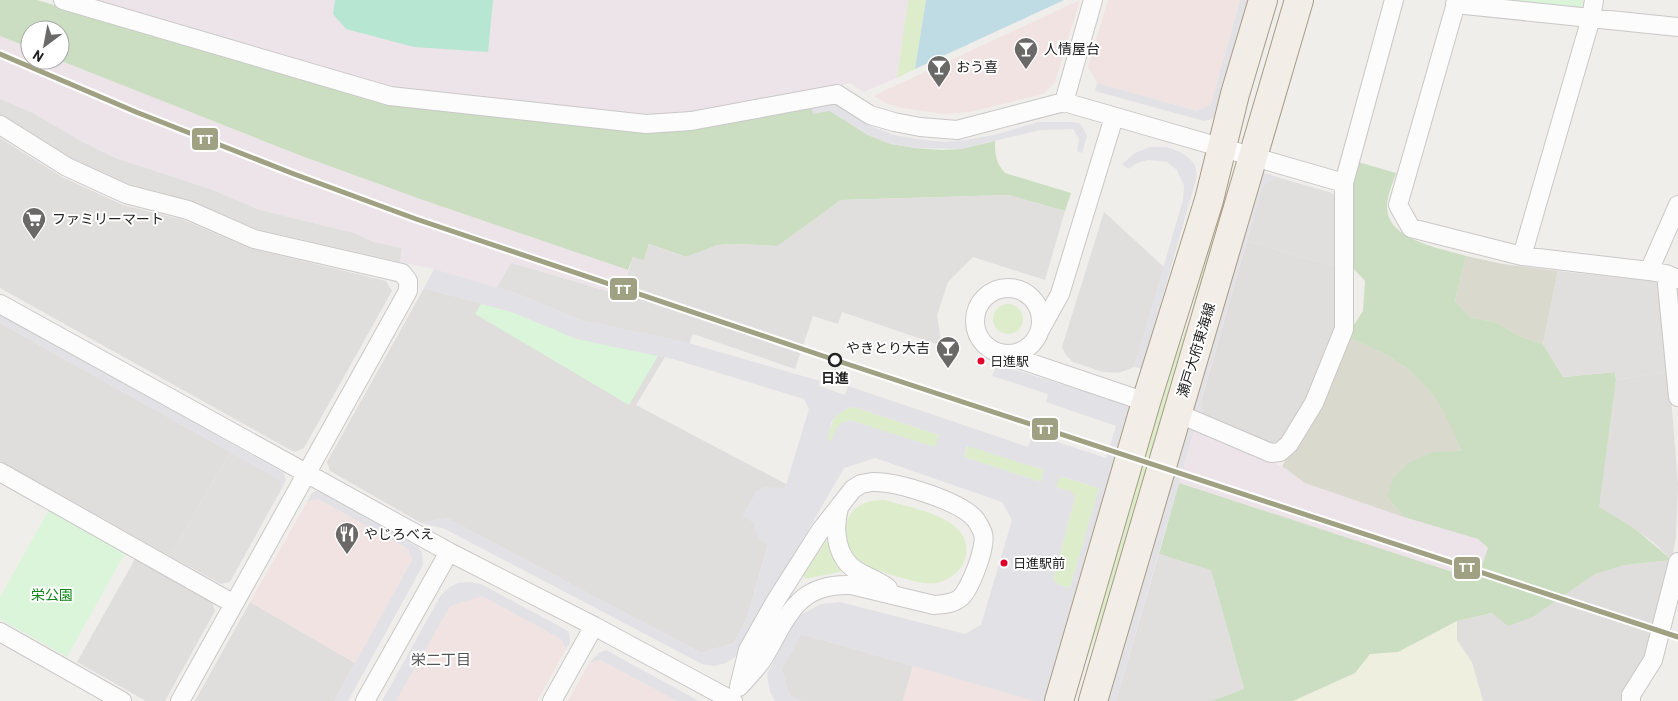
<svg xmlns="http://www.w3.org/2000/svg" width="1678" height="701" font-family="Barlow,'Noto Sans JP',sans-serif">
  <style>
    .residential { fill: #dfdedc }
    .commercial { fill: #f1e3e1 }
    .industrial { fill: #ede4e9 }
    .construction { fill: #d9d9cd }
    .farmland { fill: #efefdf }
    .grass { fill: #ddeccb }
    .forest { fill: #cbdec1 }
    .park { fill: #daf5da }
    .pitch { fill: #b7e6d2 }
    .parking { fill: #e0dfde }
    .plaza { fill: #e2e1e5; fill-rule: evenodd }
    .water { fill: #bfdbe3 }
    .lines { fill: none; stroke-linecap: round; stroke-linejoin: round }
    .street-casing { stroke: #c9c8c7; stroke-width: 20 }
    .primary-casing { stroke: #a79c86; stroke-width: 30 }
    .street { stroke: #fdfcfc; stroke-width: 18 }
    .primary { stroke: #f3ede7; stroke-width: 28 }
    .rail-1-casing { stroke: #fff; stroke-width: 9 }
    .rail-1 { stroke: #9fa182; stroke-width: 5 }
    .stop-dot { fill: #fff; stroke: #222; stroke-width: 2.5 }
    .bus-dot { fill: #e4002b; stroke: #fff; stroke-width: 2 }
    .labels { text-anchor: middle; stroke-width: 4; stroke-linejoin: round; paint-order: stroke }
    .bus-label { font-size: 13px; fill: #222; stroke: #fff; text-anchor: start }
    .poi-label { font-size: 14px; fill: #222; stroke: #fff; text-anchor: start }
    .street-label { font-size: 14px; fill: #222; stroke: #fff }
    .stop-label { font-size: 14px; font-weight: bold; fill: #222; stroke: #fff }
    .park-label { font-size: 14px; fill: #0c8416; stroke: #fff }
    .neighbourhood-label { font-size: 15px; fill: #555; stroke: #fff }
    .line-badge { stroke: #fff; stroke-width: 2 }
    .badge-label { font-size: 14px; text-anchor: middle; font-weight: bold; fill: #fff }
  </style>
  <rect width="100%" height="100%" fill="#f0eeeb"/>
  <path class="residential" d="M0 138 62 177 123 205 184 220 249 248 386 281 392 291 304 448 294 452 0 288Z
    M1247 241 1337 267V325L1313 387 1284 440 1270 443 1205 415 1200 405Z
    M424 288 512 312 577 339 665 357 636 405 786 484 746 620 734 643 701 653 447 518 421 523 330 471 327 462Z
    M0 323 230 452 170 556 0 461Z
    M1669 372 1678 485 1676 536 1672 560 1646 656 1624 701H1483L1472 663 1457 640V621L1492 613 1533 617 1595 574 1625 565 1672 560 1654 543 1634 528 1598 507 1616 380Z
    M135 559 212 602 215 611 165 701H146L77 662Z
    M250 602 355 663 334 701H195Z
    M801 634 913 666 903 701H801L789 695 782 669Z"/>
  <path class="commercial" d="M1080 0 1055 82 1043 94 970 112 945 114 901 108 888 104 873 96Z
    M1108 0H1240L1211 104 1197 111 1097 83 1088 67Z
    M318 499 408 549 412 560 355 663 250 602 307 502Z
    M482 596 561 639 566 649 537 701H396L450 605Z
    M600 660 677 701H568L589 663Z
    M913 666 1035 701H903Z"/>
  <path class="industrial" d="M87 0H908L897 78 863 92 851 83 799 95 660 118 399 90Z
    M0 36 30 48V60H59L299 155 423 200 628 270 622 295 512 264 497 288 434 269 400 262 402 248 373 242 354 233 260 210 210 189 115 158 81 141 31 112 0 99Z
    M1194 431 1282 466 1305 483 1478 539 1489 549 1477 581 1179 483Z"/>
  <path class="construction" d="M1466 256 1503 264 1558 271 1543 344 1519 336 1498 323 1470 317 1455 301Z
    M1346 337 1372 347 1397 361 1421 379 1439 403 1452 425 1461 452 1387 497 1404 517 1305 483 1282 466 1315 415Z"/>
  <path class="farmland" d="M1457 621V640L1472 663 1483 701H1293L1355 673 1370 654 1398 652Z"/>
  <path class="grass" d="M908 0H926L915 69 897 78Z
    M1219 211 1224 212 1127 550 1078 683 1150 422 1189 321Z
    M993 319a15 15 0 1 1 30 0a15 15 0 1 1-30 0Z
    M854 407 939 435 935 448 850 420 831 441 827 440C831 424 835 409 854 407Z
    M968 445 1044 470 1041 482 964 457Z
    M1059 476 1099 488 1070 588 1059 585 1053 579 1075 498 1070 491 1056 487Z
    M885 500C905 506 937 512 953 525 983 548 958 588 924 583 909 581 866 568 856 559 841 543 840 519 859 506 867 501 876 500 885 500Z
    M826 541 829 542 843 569 839 572 805 579 803 575Z"/>
  <path class="forest" d="M0 0H37L391 104 697 128 751 119 811 107 830 111 868 135 891 144 915 148 942 150 961 149 995 141C995 155 996 163 1005 173L1071 193 1065 211 1008 195 841 200 778 246 735 244 718 245 686 257 649 244 644 261 633 257 628 270 423 200 299 155 59 60 60 30H30V48L0 36Z
    M1358 162 1396 173C1393 183 1387 196 1387 206 1386 240 1441 248 1466 256L1455 301 1470 317 1498 323 1519 336 1543 344 1563 377 1615 372 1616 380 1599 507 1634 528 1672 560 1625 565 1595 574 1533 617 1508 626 1492 613 1457 621 1398 652 1370 654 1355 673 1293 701H1210L1244 689 1211 571 1159 554 1179 483 1477 580 1488 548 1478 539 1404 517 1387 497 1393 478 1410 462 1434 452 1461 451C1438 386 1410 361 1346 337L1363 311 1365 281 1351 266 1352 187Z"/>
  <path class="park" d="M1467 0H1583L1582 13Z
    M481 304 512 312 577 339 658 356 629 405 475 314Z
    M49 510 125 553 67 657 0 619V597Z"/>
  <path class="pitch" d="M335 0H493L488 52 414 47 346 29 333 14Z"/>
  <path class="parking" d="M0 99 31 112 81 141 115 158 210 189 260 210 354 233 373 242 402 248 400 262 256 229 192 201 125 183 72 159 0 115Z
    M1277 177 1332 193 1338 201 1337 267 1247 241 1263 185Z
    M1008 195 1065 211 1045 280 973 257 948 282 937 315 942 346 842 312 838 324 813 316 795 369 693 334 689 344 581 320 515 293 497 288 511 263 621 295 633 257 644 260 649 244 686 257 718 245 735 244 778 246 841 200Z
    M1104 212 1164 267 1134 367 1119 373 1103 372 1073 362 1066 355 1062 347Z
    M1558 271 1660 282 1669 372 1616 380 1615 372 1563 377 1543 344Z
    M230 452 279 479 282 488 230 582 221 584 170 556Z
    M1159 554 1211 570 1244 689 1210 701H1116Z"/>
  <path class="plaza" d="M1240 0H1248L1219 108 1214 117 1209 120 1204 121 1095 91 1097 83 1197 111 1211 104Z
    M832 102 873 127 894 135 918 139 944 142 965 140 994 135 1038 122H1073L1079 123 1082 126 1087 136 1082 153 1077 151 1079 139 1073 129 1040 130 961 149 915 148 891 144 868 135 830 111 813 114 811 107Z
    M1150 147H1167L1180 152 1189 158 1195 165 1197 176 1142 369 1134 367 1183 200 1184 186 1177 170 1167 162 1148 160 1137 163 1128 169 1122 164 1135 153Z
    M1265 173 1277 177 1263 185 1200 404 1205 415 1194 411 1191 407 1259 176Z
    M434 269 515 293 581 320 678 340 820 381 819 386 845 395 848 386 1028 447 1033 434 1106 458 1116 426 1046 402 1048 394 992 376 997 364 1133 407 1047 701H1035L801 634 782 669 789 695 801 701H775L770 692 767 674 797 617 821 604 840 602 965 634 981 625 1012 520 1002 502 875 458 844 468 735 657 726 663 714 666 702 664 445 529 421 523 447 518 701 653 734 643 746 620 768 546 759 539 755 531 754 523 742 516 757 490 766 487 785 488 809 409 804 399 673 359 577 339 512 312 424 288ZM854 407 939 435 935 447 850 420 841 423 836 428 831 441 828 440 831 423 837 415 848 408ZM967 446 1044 470 1041 482 964 457ZM1060 476 1099 488 1070 588 1059 585 1053 579 1075 498 1074 494 1070 491 1056 487Z
    M0 314 284 473 286 480 282 488 278 479 0 323Z
    M1187 428 1194 431 1116 701H1106Z
    M316 491H321L418 547 422 552 423 565 348 701H334L412 560 408 549 318 499 307 502 312 493Z
    M470 582 481 584 568 631 570 637V643L566 649 561 639 482 596 450 606 396 701H382L441 595 450 587 458 583Z
    M606 650 699 701H677L600 660 589 663 599 653Z"/>
  <path class="water" d="M926 0H1064L915 69Z"/>
  <g class="lines">
    <g class="street-casing">
      <path id="street" d="M63 0 390 96 646 124 691 121 837 94 870 115 894 122 920 127 957 130 1064 102 1344 183
        M1457 0 1398 205 1411 228 1522 256 1649 271 1666 274 1678 279
        M1455 4 1678 27
        M1064 102 1093 0
        M0 125 67 167 126 194 188 210 254 239 402 273 408 281V291L180 701
        M1522 256 1591 18 1594 0
        M1649 271 1678 205
        M1666 274 1678 397
        M975 321a33 33 0 1 1 66 0a33 33 0 1 1-66 0Z
        M0 304 449 552 594 626 733 701
        M1040 330 1060 294 1114 117
        M1004 354 1146 402
        M1177 413 1271 453 1280 452 1289 444 1314 403 1344 329V183L1394 0
        M0 472 234 604
        M872 482C896 481 961 501 976 520 978 524 982 529 983 534 987 546 970 590 960 598 953 604 943 604 934 605L851 585C796 583 788 617 764 657 758 667 748 677 739 687L748 650 775 602 820 531 853 489 861 484Z
        M839 508C833 530 836 558 857 571 867 577 878 580 888 588
        M0 632 122 701
        M365 701 449 552
        M552 701 594 626
        M1631 701V695L1653 660 1678 562"/>
    </g>
    <g class="primary-casing">
      <path id="primary" d="M1059 701 1146 402 1209 200 1235 94 1263 0
        M1093 701 1299 0"/>
    </g>
    <use href="#street" class="street"/>
    <use href="#primary" class="primary"/>
    <g class="rail-1-casing">
      <path id="rail-1" d="M0 54 136 112 294 174 416 219 835 360 1678 637"/>
    </g>
    <use href="#rail-1" class="rail-1"/>
  </g>
  <defs>
    <g id="bar-pin" transform="scale(1.25)"><path d="M0 17L-7.5 6A9.5 9.5 0 1 1 7.5 6Z" fill="#6a6968" stroke="#fff"/><path d="M-6-5H6L.8 .8V4.5H3.5V6h-7V4.5H-.8V.8Z" fill="#fff"/></g>
    <g id="supermarket-pin" transform="scale(1.25)"><path d="M0 17L-7.5 6A9.5 9.5 0 1 1 7.5 6Z" fill="#6a6968" stroke="#fff"/><path d="M-6-5.5h2.5l.6 2H6L4.5 2H-2.5L-4.4-4H-6ZM-1.5 3.2a1.3 1.3 0 1 0 .1 0ZM3 3.2a1.3 1.3 0 1 0 .1 0Z" fill="#fff"/></g>
    <g id="restaurant-pin" transform="scale(1.25)"><path d="M0 17L-7.5 6A9.5 9.5 0 1 1 7.5 6Z" fill="#6a6968" stroke="#fff"/><path d="M-5-6h1v4h1v-4h1v4h1v-4h1v5L-1.5 .5V6h-2V.5L-5-1ZM5-6V6H3V1.5H1.5Q1.5-4 5-6Z" fill="#fff"/></g>
  </defs>
  <g fill-rule="evenodd">
    <use href="#bar-pin" x="1026" y="49"/>
    <use href="#bar-pin" x="939" y="67"/>
    <use href="#supermarket-pin" x="34" y="219"/>
    <use href="#bar-pin" x="948" y="348"/>
    <use href="#restaurant-pin" x="347" y="534"/>
  </g>
  <circle class="stop-dot" cx="835" cy="360" r="6"/>
  <g class="bus-dot">
    <circle cx="981" cy="361" r="4.5"/>
    <circle cx="1004" cy="563" r="4.5"/>
  </g>
  <g class="labels">
    <g class="bus-label">
      <text x="990" y="366">日進駅</text>
      <text x="1013" y="568">日進駅前</text>
    </g>
    <g class="poi-label">
      <text x="1044" y="54">人情屋台</text>
      <text x="956" y="72">おう喜</text>
      <text x="52" y="224">ファミリーマート</text>
      <text x="930" y="353" text-anchor="end">やきとり大吉</text>
      <text x="364" y="539">やじろべえ</text>
    </g>
    <g class="street-label">
      <text transform="translate(1196 350) rotate(-73)" y="5">瀬戸大府東海線</text>
    </g>
    <g class="stop-label">
      <text x="835" y="383">日進</text>
    </g>
    <g class="park-label">
      <text x="52" y="600">栄公園</text>
    </g>
    <g class="neighbourhood-label">
      <text x="441" y="665">栄二丁目</text>
    </g>
  </g>
  <g class="line-badge">
    <rect x="191" y="127" width="28" height="24" rx="5" fill="#9fa182"/>
    <rect x="609" y="277" width="29" height="24" rx="5" fill="#9fa182"/>
    <rect x="1031" y="417" width="28" height="24" rx="5" fill="#9fa182"/>
    <rect x="1453" y="556" width="28" height="24" rx="5" fill="#9fa182"/>
  </g>
  <g class="badge-label">
    <text x="205" y="144">TT</text>
    <text x="623" y="294">TT</text>
    <text x="1045" y="434">TT</text>
    <text x="1467" y="572">TT</text>
  </g>
  <g transform="translate(45 45) rotate(212)"><circle r="24" fill="#ffffff" stroke="#a7a7a7"/>
  <path d="M0-4L9 19L0 12L-9 19Z" fill="#6a6968"/>
  <text y="-8" font-size="14" font-weight="bold" text-anchor="middle" fill="#222222">N</text>
  </g>
</svg>
